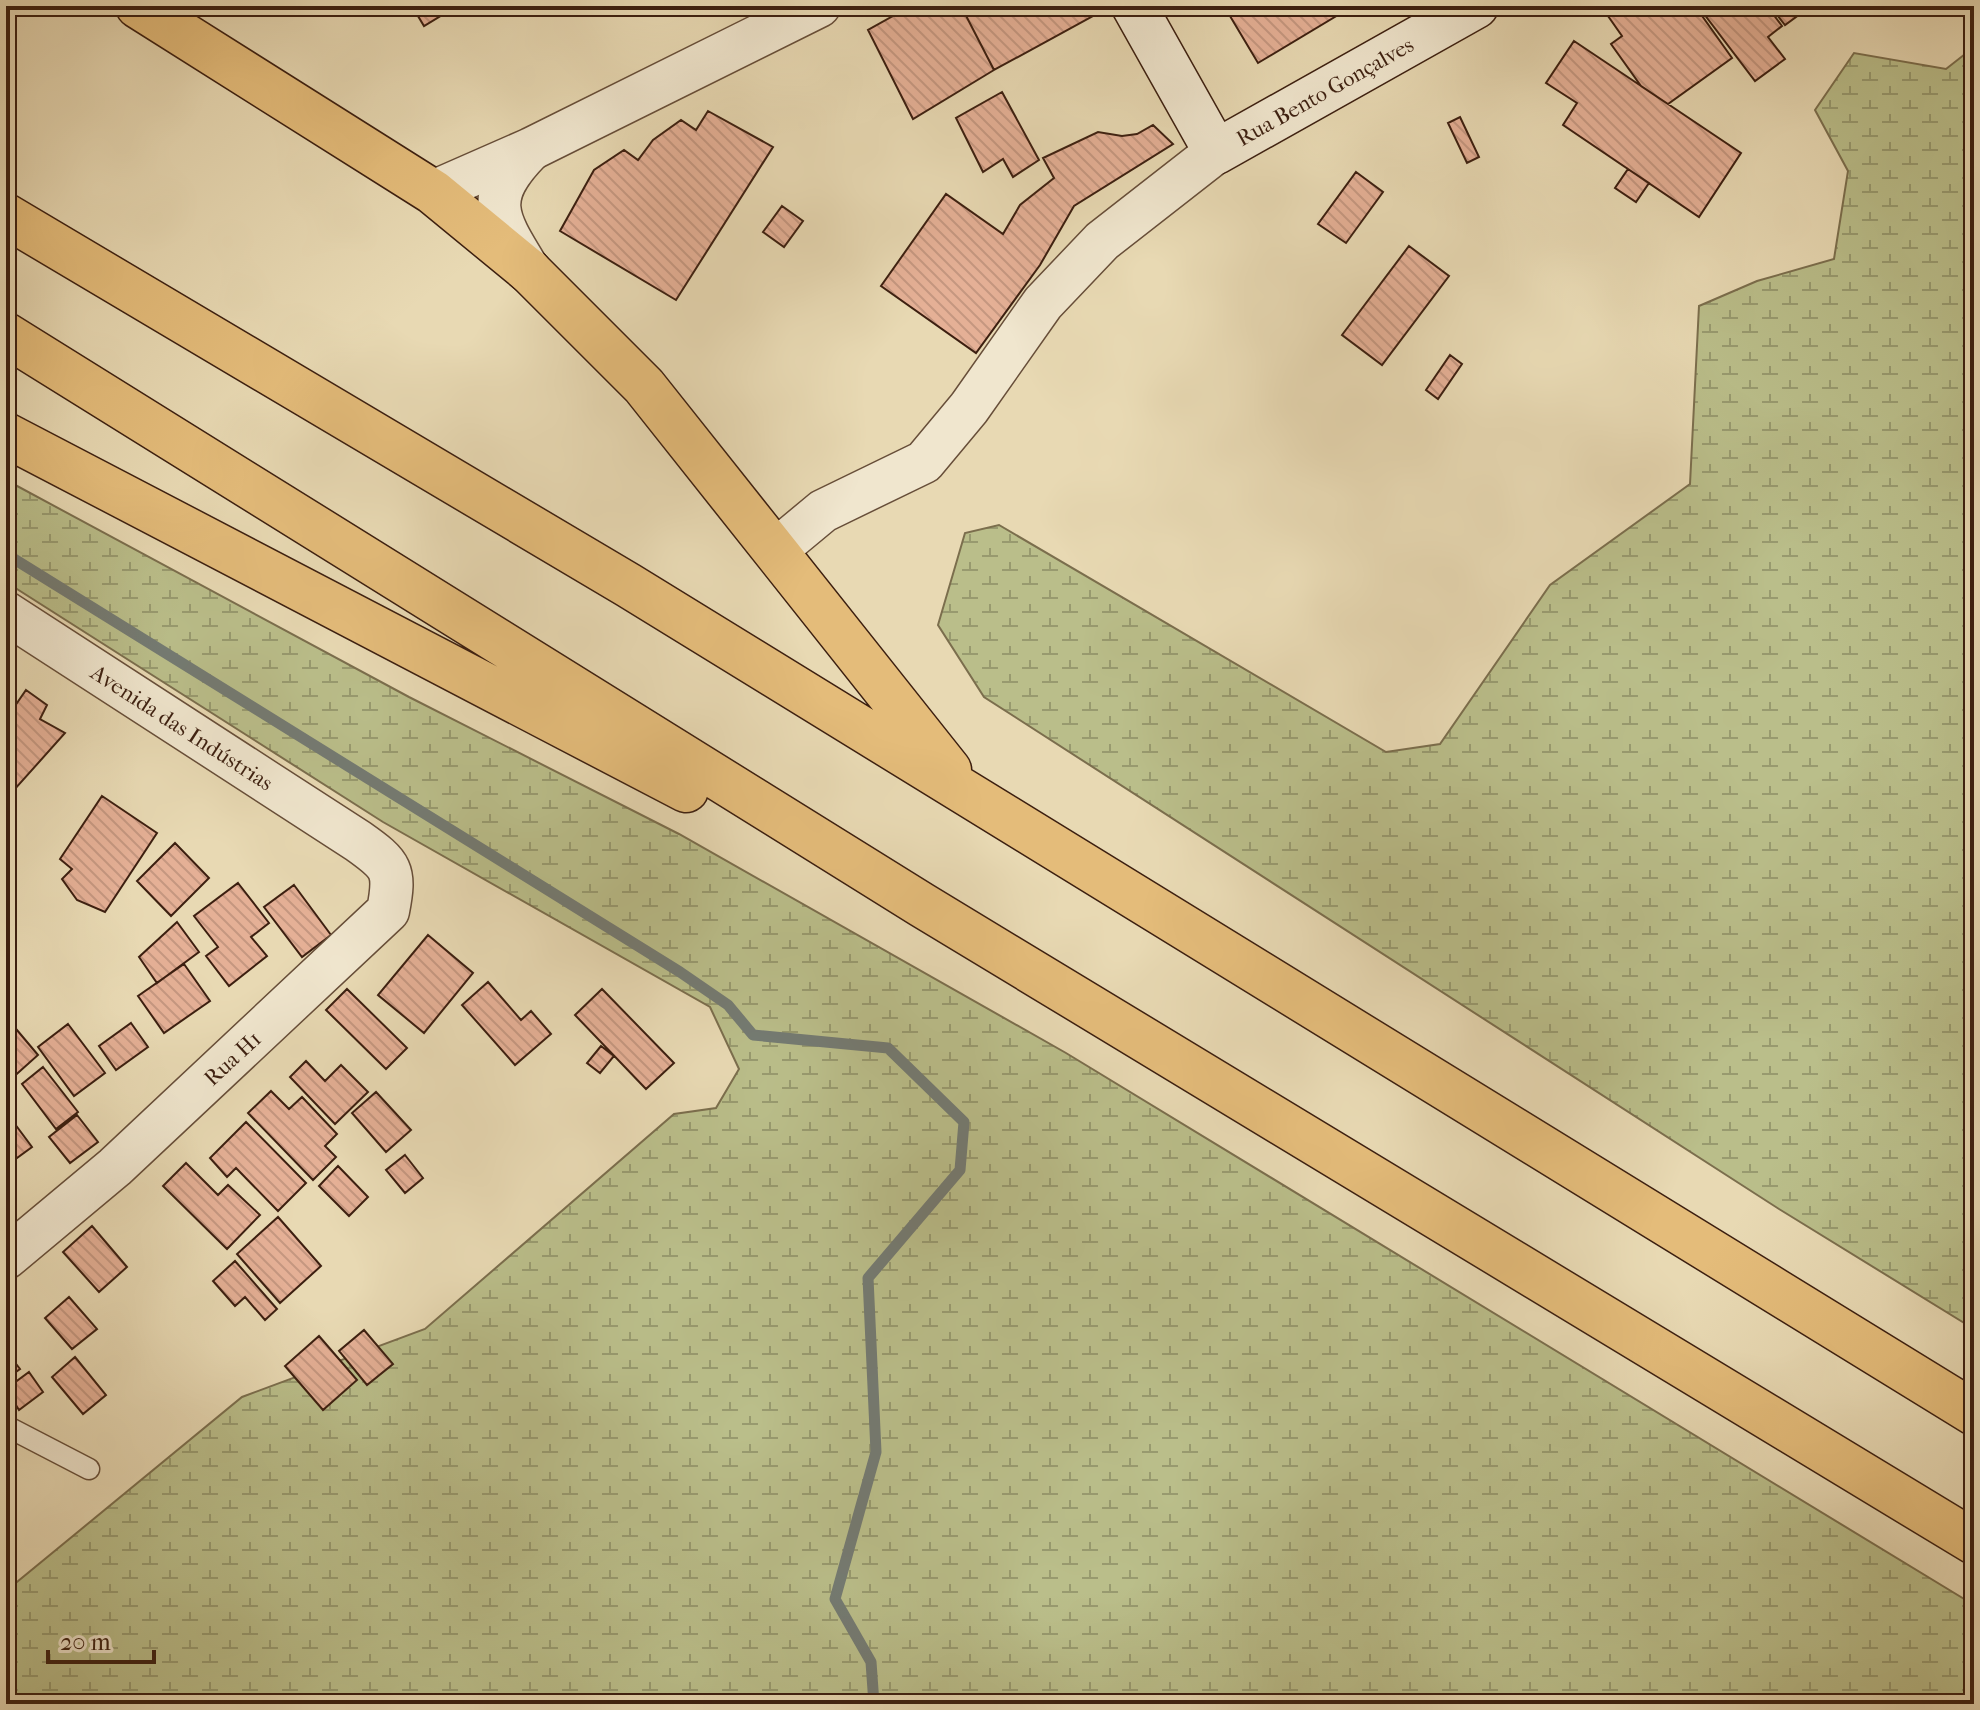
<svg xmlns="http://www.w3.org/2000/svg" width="1980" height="1710" font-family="'IM FELL French Canon',serif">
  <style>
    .wetland { fill: url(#wetland-marsh); stroke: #7b6e4d; stroke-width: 2 }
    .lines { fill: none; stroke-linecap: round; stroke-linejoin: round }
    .stream { stroke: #747b73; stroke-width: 11 }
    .building { fill: url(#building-back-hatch); stroke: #3c1f10; stroke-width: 2 }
    .lane-casing { stroke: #674e39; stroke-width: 23 }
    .street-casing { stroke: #674e39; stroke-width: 45 }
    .secondary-casing { stroke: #3c1f10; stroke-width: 47 }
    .primary-casing { stroke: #3c1f10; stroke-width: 47 }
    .highway-casing { stroke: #3c1f10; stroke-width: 47 }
    .lane { stroke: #f0e6ce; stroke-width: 20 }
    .street { stroke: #f0e6ce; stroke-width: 42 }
    .secondary { stroke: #f0e6ce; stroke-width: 44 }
    .primary { stroke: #e4bc7a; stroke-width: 44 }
    .highway { stroke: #e4bc7a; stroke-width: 44 }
    .labels { text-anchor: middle; stroke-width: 6; stroke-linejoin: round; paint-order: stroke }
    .street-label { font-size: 22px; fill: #3c1f10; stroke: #f0e6ce }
  </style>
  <defs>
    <pattern id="wetland-marsh" width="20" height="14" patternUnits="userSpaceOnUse" patternTransform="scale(2)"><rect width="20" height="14" fill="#babe8a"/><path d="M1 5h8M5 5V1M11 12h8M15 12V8" fill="none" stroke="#989a6f"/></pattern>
    <pattern id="building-back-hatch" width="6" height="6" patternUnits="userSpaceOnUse" patternTransform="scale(2)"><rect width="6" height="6" fill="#e5b096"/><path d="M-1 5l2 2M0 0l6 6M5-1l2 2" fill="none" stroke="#c59780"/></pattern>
  </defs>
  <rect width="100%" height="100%" fill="#e8d9b3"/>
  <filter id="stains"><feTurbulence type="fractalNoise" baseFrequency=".0025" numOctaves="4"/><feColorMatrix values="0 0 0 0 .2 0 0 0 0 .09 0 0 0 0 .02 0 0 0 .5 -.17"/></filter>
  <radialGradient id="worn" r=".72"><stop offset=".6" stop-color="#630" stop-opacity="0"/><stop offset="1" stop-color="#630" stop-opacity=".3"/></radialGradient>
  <path class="wetland" d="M1974 47V1329L1779 1209 984 697 938 625 965 533 999 525 1386 752 1440 744 1550 585 1690 484 1699 306 1757 281 1834 259 1848 171 1815 110 1854 53 1946 69Z
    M6 480 409 697 679 834 1066 1053 1974 1605V1704H6V1591L242 1397 425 1329 674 1114 716 1108 739 1069 710 1007 383 822 6 582Z"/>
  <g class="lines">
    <path class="stream" d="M6 554 680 972 728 1005 753 1035 888 1048 964 1122 960 1170 868 1278 876 1452 835 1599 871 1662 874 1704"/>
  </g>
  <path class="building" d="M412 6H457L424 26Z
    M911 6H961L994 70 913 119 868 30Z
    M961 6H1104L1106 9 994 70Z
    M1224 6H1353L1258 63Z
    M1601 6H1695L1732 58 1668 104 1641 86 1611 44 1622 36Z
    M1698 6H1767L1782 26 1768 37 1785 59 1755 81Z
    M1770 6H1811L1785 25Z
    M1574 41 1741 153 1699 217 1563 125 1577 103 1546 83Z
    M1002 92 1039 160 1013 177 1003 159 983 172 956 118Z
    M708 111 773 147 676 300 560 231 594 170 624 150 638 160 653 140 681 120 696 130Z
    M1460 117 1479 157 1467 163 1448 123Z
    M1153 125 1173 144 1074 206 1040 265 976 353 881 286 946 194 1003 234 1020 205 1054 178 1043 158 1098 132 1122 136 1137 134Z
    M1628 169 1649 183 1636 202 1615 188Z
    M1356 172 1383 192 1346 243 1318 224Z
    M782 206 803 221 784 247 763 232Z
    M1409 246 1449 276 1382 365 1342 335Z
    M1450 355 1462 364 1438 399 1426 390Z
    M26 690 47 705 40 719 65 733 6 799V719Z
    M102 796 157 833 105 912 77 900 62 879 72 869 60 859Z
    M175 843 209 878 171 916 137 881Z
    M238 883 269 923 251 937 267 956 229 986 206 956 218 947 194 916Z
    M294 885 331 935 302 957 264 907Z
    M177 922 199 952 157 983 139 957Z
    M428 935 473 973 424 1033 378 995Z
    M184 964 210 1001 164 1033 138 996Z
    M488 982 521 1020 531 1011 551 1034 515 1065 462 1005Z
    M347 989 407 1048 386 1069 326 1010Z
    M602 989 674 1063 646 1089 575 1015Z
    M6 1017 38 1055 10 1080 6 1075Z
    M131 1023 148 1047 116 1070 99 1046Z
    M68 1024 105 1073 74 1096 38 1047Z
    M601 1046 614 1056 600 1073 587 1063Z
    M306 1061 325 1081 341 1065 368 1092 335 1124 290 1077Z
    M43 1067 78 1112 56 1129 22 1084Z
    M271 1091 289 1109 302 1097 337 1134 325 1146 336 1157 313 1180 248 1113Z
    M376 1092 411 1130 386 1152 352 1113Z
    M6 1112 32 1147 6 1166Z
    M77 1115 98 1142 70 1163 49 1137Z
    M246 1122 306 1183 278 1211 236 1168 227 1177 210 1158Z
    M405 1155 423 1178 405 1193 386 1170Z
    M186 1163 218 1195 228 1185 260 1215 227 1249 163 1186Z
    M338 1166 368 1197 349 1216 319 1186Z
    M278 1217 321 1266 280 1303 237 1254Z
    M92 1226 127 1267 99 1292 63 1252Z
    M235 1261 277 1309 265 1320 245 1297 235 1306 213 1281Z
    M69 1297 97 1329 72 1349 45 1318Z
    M364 1330 393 1364 367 1385 339 1351Z
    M319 1336 357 1380 323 1410 285 1366Z
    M6 1351 20 1369 6 1379Z
    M75 1357 106 1395 83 1414 52 1377Z
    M29 1372 43 1392 19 1410 6 1389Z"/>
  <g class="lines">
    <g class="lane-casing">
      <path id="lane" d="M6 1426 89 1469"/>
    </g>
    <g class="street-casing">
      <g id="street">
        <path d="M433 192 531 149 819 6"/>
        <path d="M528 269C496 217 483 198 530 150"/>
        <path d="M776 550 823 511 924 462 969 408 1043 303 1102 241 1216 152"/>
        <path id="s1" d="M6 613 358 841C392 865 396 870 388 911L115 1167 6 1258"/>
      </g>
    </g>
    <g class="secondary-casing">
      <g id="secondary">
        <path id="s2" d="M1134 6 1216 152 1476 6"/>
      </g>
    </g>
    <g class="primary-casing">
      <path id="primary" d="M138 6 433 192 529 271"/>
    </g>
    <g class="highway-casing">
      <path id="highway" d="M6 216 628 585 1974 1413
        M529 271 644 386 949 770
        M6 335 922 905 1974 1542
        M6 435 686 790"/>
    </g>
    <use href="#lane" class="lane"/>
    <use href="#street" class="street"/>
    <use href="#secondary" class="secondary"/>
    <use href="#primary" class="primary"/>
    <use href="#highway" class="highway"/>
  </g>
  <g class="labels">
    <g class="street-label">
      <text dy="8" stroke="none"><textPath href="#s2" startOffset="292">Rua Bento Gonçalves</textPath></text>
      <text dy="8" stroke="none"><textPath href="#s1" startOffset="210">Avenida das Indústrias</textPath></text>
      <text transform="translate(232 1058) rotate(-43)" y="8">Rua H1</text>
    </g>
  </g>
  <rect width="1980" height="1710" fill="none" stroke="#e8d9b3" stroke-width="32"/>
  <rect x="8" y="8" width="1964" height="1694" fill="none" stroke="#3c1f10" stroke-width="4"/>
  <rect x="16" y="16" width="1948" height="1678" fill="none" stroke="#3c1f10" stroke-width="2"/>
  <path d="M48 1650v12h106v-12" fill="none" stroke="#3c1f10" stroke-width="4"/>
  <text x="60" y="1650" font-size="24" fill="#3c1f10" stroke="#f0e6ce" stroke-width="6" paint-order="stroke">20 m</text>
  <rect width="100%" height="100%" filter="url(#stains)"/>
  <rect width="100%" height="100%" fill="url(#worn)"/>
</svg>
